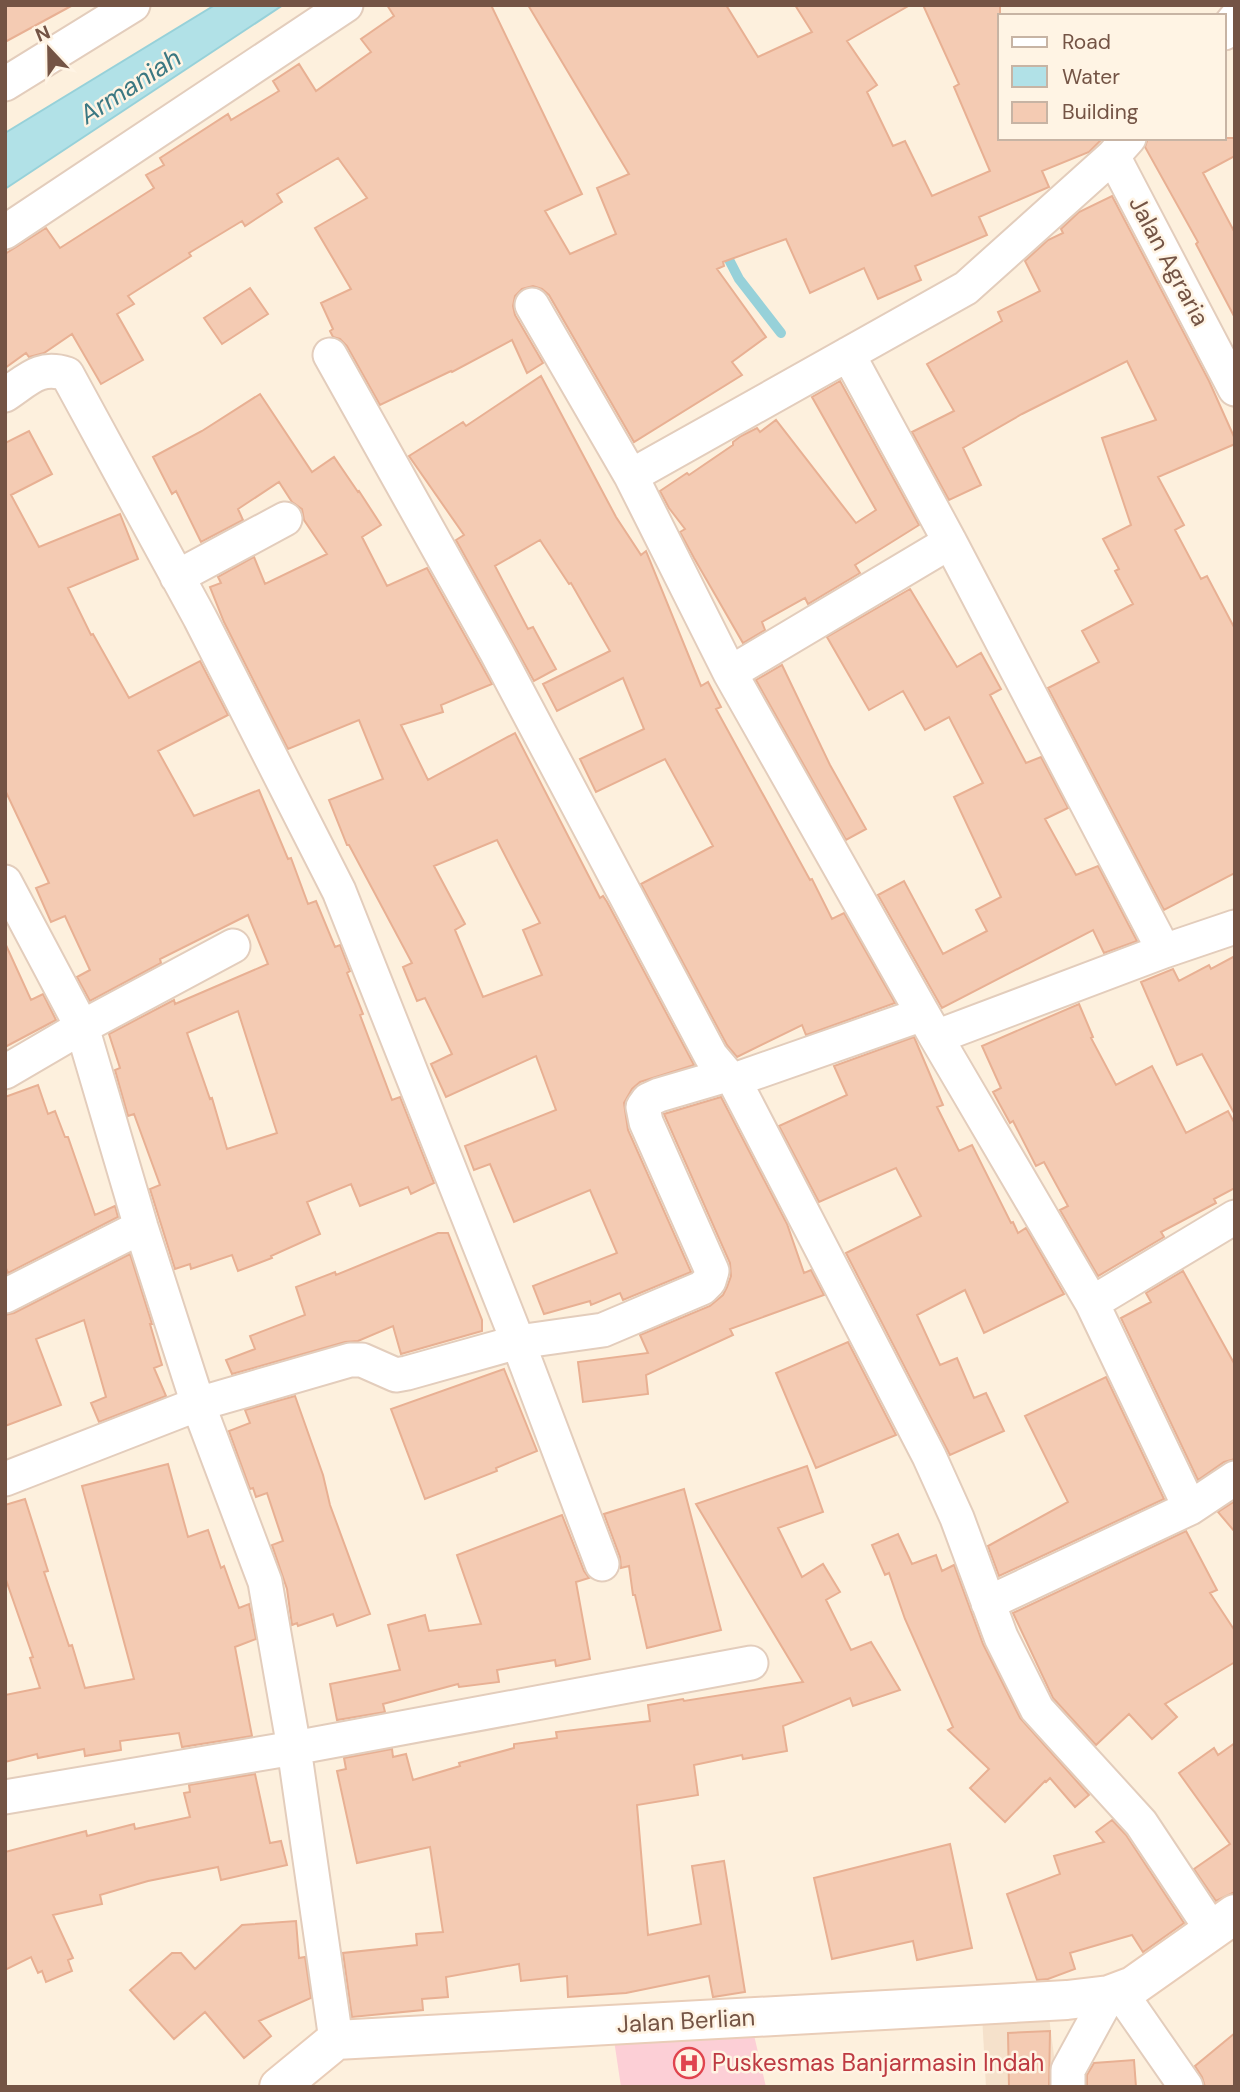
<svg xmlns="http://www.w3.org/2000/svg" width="1240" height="2092" font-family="'DM Sans',sans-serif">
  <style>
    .residential { fill: #f5e1cb }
    .medical { fill: #fccfd6 }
    .water { fill: #b1e1e7; stroke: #97d1d9; stroke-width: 2 }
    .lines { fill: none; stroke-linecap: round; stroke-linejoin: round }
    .stream { stroke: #97d1d9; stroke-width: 10 }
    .building { fill: #f4cbb3; stroke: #e8b093; stroke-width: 2; fill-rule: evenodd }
    .street-casing { stroke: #e3cdbc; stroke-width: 37 }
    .secondary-casing { stroke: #e9cdb8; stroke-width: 42 }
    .street { stroke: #fff; stroke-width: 33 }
    .secondary { stroke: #fff; stroke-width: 38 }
    .labels { text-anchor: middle; stroke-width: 5; stroke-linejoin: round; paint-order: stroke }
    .street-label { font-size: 24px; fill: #745445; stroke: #fff4e4 }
    .health-label { font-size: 24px; fill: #be3a42; stroke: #fff4e4; text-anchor: start }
    .water-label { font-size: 26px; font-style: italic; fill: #3b7882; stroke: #fff4e4 }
  </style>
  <rect width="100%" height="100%" fill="#fdf0dd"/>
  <path class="residential" d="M1048 2009 1058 2087H986L982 2015Z"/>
  <path class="medical" d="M754 2035 766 2087H621L614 2040Z"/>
  <path class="water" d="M215 5H283L5 189V133Z"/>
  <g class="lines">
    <path class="stream" d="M724 250 739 279 781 333"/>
  </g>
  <path class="building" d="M5 5H73L5 42Z
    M387 5H491L582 194 545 211 570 254 616 234 597 188 629 174 528 5H726L758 57 812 32 795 5H910L847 41 877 85 867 92 893 146 905 141 932 196 990 171 954 87 959 84 923 5H1000V138H1103L1089 152 1042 171 1049 187 979 217 987 235 915 266 921 280 878 299 864 268 810 293 786 239 723 262 724 266 717 269 766 337 732 362 742 375 634 442 549 295 542 289 533 286 522 289 515 296 513 306 515 315 543 363 527 373 512 340 452 372 451 371 380 405 347 346 340 339 333 337 330 331 333 329 321 303 351 289 315 228 367 198 338 158 277 194 282 202 245 226 242 221 189 253 191 256 128 296 134 304 117 314 143 360 101 384 72 334 44 353 29 357 26 353 5 368V254L46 228 60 248 154 188 146 175 164 165 160 158 228 114 231 120 279 91 273 81 299 64 316 91 371 52 361 39 394 16Z
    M1148 138H1235V156L1203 173 1235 233V318L1196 244 1198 242 1145 147Z
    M1112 196 1209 381 1235 439V444L1158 477 1184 525 1175 530 1201 579 1207 576 1235 629V873L1164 910 1048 688 1099 662 1082 631 1133 604 1115 571 1119 569 1103 539 1131 525 1102 438 1156 420 1127 361 1022 414 963 448 981 485 949 500 912 432 954 411 927 364 1002 321 998 312 1040 291 1025 261 1048 240 1063 233 1061 229 1079 212Z
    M250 288 268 314 222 344 204 318Z
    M541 376 616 517 641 555 646 551 701 686 708 682 721 707 716 709 810 880 812 879 832 919 844 913 895 1003 806 1035 802 1025 737 1057 727 1045 641 884 713 846 665 759 596 792 580 759 644 729 623 678 557 711 543 684 610 651 571 583 569 584 540 540 495 566 528 629 533 627 556 669 534 681 456 540 464 535 409 456 463 422 466 426Z
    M840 381 919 525 855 565 860 573 808 604 805 598 762 622 765 630 743 643 694 558 680 532 685 529 669 508 660 491 687 473 689 475 733 445V442L741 436 757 428 760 432 776 420 856 523 876 510 812 397Z
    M260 394 312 472 334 457 358 492 359 491 381 525 362 537 387 586 427 568 492 684 441 705 443 712 401 725 428 780 515 733 600 898 603 896 607 902 694 1065 640 1082 632 1089 624 1103 628 1130 691 1272 623 1300 620 1293 591 1305 590 1301 544 1314 533 1286 617 1253 590 1190 514 1222 490 1164 474 1170 465 1146 556 1110 536 1056 446 1097 431 1064 452 1054 425 998 417 1001 403 967 412 963 349 845H347L329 800 383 779 359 720 288 749 224 622 210 587 221 583 218 577 254 557 265 584 327 554 304 520 302 509 292 502 279 482 238 509 243 520 201 542 176 491 172 494 153 457 202 431ZM497 840 540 923 523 930 542 975 483 997 455 930 465 924 434 866Z
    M29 431 52 474 11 495 39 547 120 514 138 559 68 588 91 635 93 634 129 698 200 661 228 715 158 751 194 816 259 790 288 859 291 858 308 904 316 901 335 947 340 945 350 971 347 973 363 1014 360 1015 392 1100 400 1097 434 1183 411 1194 408 1187 360 1206 351 1184 307 1202 320 1234 271 1256 272 1258 238 1271 232 1255 191 1269 190 1264 175 1269 150 1189 160 1185 134 1114 128 1116 115 1070 120 1068 109 1034 174 1000 175 1004 268 964 248 915 160 959 161 963 90 1001 77 977 90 970 65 916 51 922 36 888 49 883 5 790V443ZM238 1011 277 1133 227 1149 212 1098 210 1099 187 1033Z
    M910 589 957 667 981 653 1001 689 990 695 1026 763 1041 757 1068 808 1045 819 1076 875 1098 866 1137 941 1104 953 1093 930 942 1008 878 895 904 881 943 954 987 931 976 910 1001 897 954 797 983 783 949 717 925 730 903 691 869 710 827 637Z
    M782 665 830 765 866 829 846 840 756 680Z
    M5 943 31 1000 43 994 56 1020 5 1047Z
    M1235 956V1115L1202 1054 1177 1065 1141 982 1173 969 1179 981 1209 965 1211 969Z
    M1079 1004 1093 1037 1091 1038 1116 1085 1152 1066 1186 1133 1228 1111 1235 1124V1188L1214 1199 1216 1203 1161 1232 1164 1237 1098 1276 1060 1210 1068 1206 1044 1162 1036 1166 1013 1121 1010 1123 993 1092 1001 1088 982 1046Z
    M914 1037 943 1105 937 1107 959 1151 972 1145 1011 1223 1013 1222 1018 1233 1026 1228 1064 1294 984 1333 965 1290 917 1315 940 1365 957 1358 974 1398 986 1393 1004 1431 950 1455 846 1253 921 1216 896 1168 819 1202 779 1126 847 1095 834 1066Z
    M38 1085 48 1114 55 1111 65 1137H68L95 1215 115 1206 118 1217 8 1273 5 1266V1097Z
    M721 1097 787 1224 804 1273 811 1270 824 1295 730 1329 733 1335 646 1375 648 1394 583 1402 578 1362 648 1353 640 1335 710 1306 723 1295 727 1287 731 1276 730 1263 664 1114Z
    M438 1233H448L482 1320V1331L401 1354 393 1326 358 1341 345 1342 232 1374 226 1360 255 1349 250 1336 305 1315 296 1287 335 1272 336 1275Z
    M130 1254 152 1324H150L162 1365 154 1368 166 1396 99 1422 91 1403 106 1397 84 1320 36 1339 61 1405 5 1426V1315L14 1313Z
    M1183 1271 1235 1365V1459L1224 1462 1198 1480 1121 1318 1151 1302 1146 1293Z
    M848 1342 896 1435 816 1468 776 1373Z
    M504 1369 537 1451 496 1468 497 1471 425 1499 391 1409Z
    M1106 1377 1164 1499 999 1576 988 1546 1068 1502 1025 1416Z
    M295 1396 323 1475 330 1505 370 1614 337 1626 333 1614 298 1626 297 1623 292 1625 287 1589 272 1545 283 1541 267 1493 256 1497 253 1488 250 1489 229 1431 250 1423 245 1410Z
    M168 1464 188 1537 208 1530 221 1568 224 1566 239 1608 249 1604 256 1639 235 1647 252 1736 182 1747 179 1733 120 1741 121 1750 85 1756 84 1749 38 1758 37 1754 5 1762V1695L40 1688 30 1658 33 1657 5 1577V1505L25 1499 48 1571 44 1572 69 1646 72 1645 85 1688 134 1679 82 1486Z
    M807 1466 823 1512 778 1528 802 1577 823 1564 840 1592 826 1600 851 1650 871 1642 900 1690 853 1706 850 1698 783 1726 787 1751 743 1759 742 1755 694 1765 698 1795 637 1805 648 1935 701 1924 692 1866 724 1861 745 1992 713 1997 709 1976 626 1993 568 1997 567 1976 521 1981 519 1964 446 1977 448 1997 422 1999 423 2010 352 2017 343 1953 417 1945 416 1934 443 1932 430 1847 357 1863 337 1771 346 1769 344 1758 392 1749 393 1757 406 1754 413 1780 460 1766 459 1763 514 1748V1744L557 1738 556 1732 650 1721 648 1705 683 1699 684 1701 803 1682 696 1504Z
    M684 1489 721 1630 647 1648 635 1595H633L629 1566 621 1568 620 1557 604 1514Z
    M1235 1501V1532L1218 1512Z
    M562 1515 584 1571 589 1578 576 1582 590 1659 556 1666 555 1660 497 1670 499 1682 459 1687 458 1684 383 1704 385 1712 337 1720 330 1684 400 1670 388 1625 425 1615 429 1631 481 1624 457 1555Z
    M1186 1531 1217 1590 1210 1593 1235 1631V1662L1165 1704 1177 1717 1152 1739 1129 1714 1096 1745 1053 1698 1013 1613Z
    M898 1534 912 1564 936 1555 942 1571 954 1565 983 1644 1020 1718 1089 1795 1075 1807 1050 1778 1046 1782 1045 1781 1005 1822 970 1788 989 1769 948 1730 953 1727 905 1619 889 1573 885 1575 872 1545Z
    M1235 1743V1892L1216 1901 1194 1869 1230 1844 1179 1773 1214 1748 1218 1755Z
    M255 1774 270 1843 281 1841 287 1865 221 1880 218 1867 148 1881 100 1895 102 1904 53 1915 73 1958 68 1960 72 1971 46 1982 42 1971 38 1973 31 1957 5 1970V1852L86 1831 87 1836 134 1824 135 1829 190 1817 184 1793 190 1792 189 1785Z
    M1112 1820 1126 1835 1184 1923 1143 1952 1132 1935 1070 1953 1075 1969 1048 1979 1037 1980 1007 1894 1060 1874 1054 1856 1104 1842 1096 1832Z
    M950 1844 972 1948 917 1960 913 1941 832 1959 814 1878Z
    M296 1921 299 1958 305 1957 311 1998 259 2021 271 2036 244 2058 205 2012 174 2039 130 1990 172 1953H181L195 1969 242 1925Z
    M1050 2031 1049 2087H1009L1008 2033Z
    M1235 2033V2087H1205L1202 2077 1195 2066Z
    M1134 2060 1136 2087H1087V2075L1094 2063Z"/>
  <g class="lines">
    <g class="street-casing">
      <path id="street" d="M1224 33 1235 19
        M5 84 133 5
        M1129 138 1113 156 1235 389
        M5 232 346 5
        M532 305 631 476 966 288 1113 156
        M848 354 950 542 1164 951
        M5 395C28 380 39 365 67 374L200 618 339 891 518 1342 602 1564
        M631 476 730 673 936 1037 1092 1303 1190 1508 1235 1478
        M177 577 285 519
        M730 673 950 542
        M5 882 82 1027 141 1227 198 1404 265 1582 294 1748 336 2040
        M936 1037 1164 951 1235 927
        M5 1072 82 1027 233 946
        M727 1075 734 1080 923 1014
        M734 1080 929 1456 957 1518 1001 1637 1037 1709 1141 1823 1212 1930
        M5 1296 141 1227
        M1092 1303 1235 1217
        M5 1479 198 1404 350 1360H362L396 1375 407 1373 518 1342 603 1330 702 1288 709 1281 712 1271 646 1122 643 1107 648 1100 659 1095 727 1075 711 1056 497 653 330 355
        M988 1603 1190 1508
        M5 1797 294 1748 751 1663
        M1120 1992 1186 2087
        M1068 2087V2070L1109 1995"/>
    </g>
    <g class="secondary-casing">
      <path id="secondary" d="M279 2087 336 2040 1067 2000 1109 1995 1133 1986 1235 1914"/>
    </g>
    <use href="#street" class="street"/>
    <use href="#secondary" class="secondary"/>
  </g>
  <defs>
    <g id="hospital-ring" transform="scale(1.575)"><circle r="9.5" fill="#fff4e4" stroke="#e0444e" stroke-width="1.5"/><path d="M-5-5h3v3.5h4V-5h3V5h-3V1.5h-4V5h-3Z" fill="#e0444e"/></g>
  </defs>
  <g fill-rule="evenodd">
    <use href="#hospital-ring" x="689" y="2063"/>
  </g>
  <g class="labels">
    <g class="street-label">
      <text transform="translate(1169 261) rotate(62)" y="8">Jalan Agraria</text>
      <text transform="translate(686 2021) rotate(-3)" y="8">Jalan Berlian</text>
    </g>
    <g class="health-label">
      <text x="712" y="2071">Puskesmas Banjarmasin Indah</text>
    </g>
    <g class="water-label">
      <text transform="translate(130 86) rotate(-33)" y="9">Armaniah</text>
    </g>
  </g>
  <rect width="1240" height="2092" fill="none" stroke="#745445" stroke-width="14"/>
  <rect x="998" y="14" width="228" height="126" fill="#fff4e4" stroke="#c7b4a4" stroke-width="2"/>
  <rect x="1012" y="37" width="35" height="10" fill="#ffffff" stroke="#c7b4a4" stroke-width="2"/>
  <text x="1062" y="49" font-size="21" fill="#745445">Road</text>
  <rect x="1012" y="66" width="35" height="21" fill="#b1e1e7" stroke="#c7b4a4" stroke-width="2"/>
  <text x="1062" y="84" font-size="21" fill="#745445">Water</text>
  <rect x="1012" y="102" width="35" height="21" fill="#f4cbb3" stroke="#c7b4a4" stroke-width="2"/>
  <text x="1062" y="119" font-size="21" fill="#745445">Building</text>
  <g transform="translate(49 49) rotate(338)" stroke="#fff4e4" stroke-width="5" paint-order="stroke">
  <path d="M0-5L12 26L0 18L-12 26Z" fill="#745445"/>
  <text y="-10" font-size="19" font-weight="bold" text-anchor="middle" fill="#745445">N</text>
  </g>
</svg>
